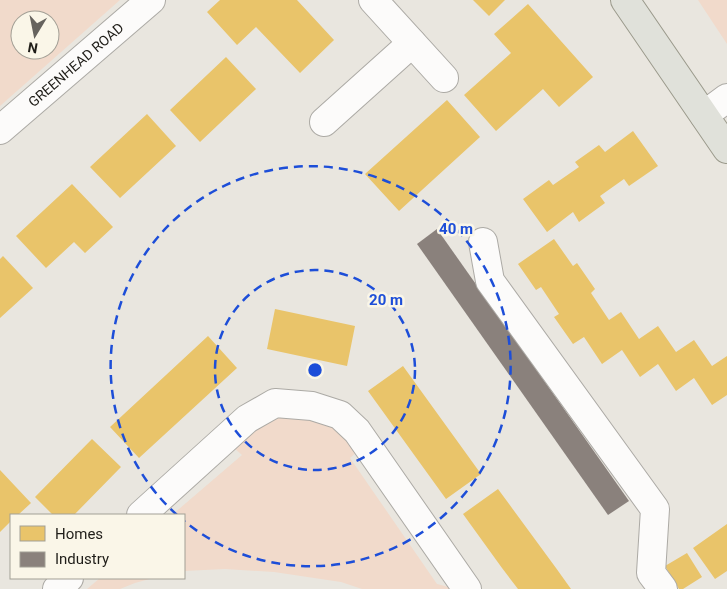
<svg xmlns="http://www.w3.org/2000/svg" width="727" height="589" font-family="Roboto,sans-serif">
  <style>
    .green { fill: #f1dacb; fill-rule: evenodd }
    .homes { fill: #e9c46a }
    .industry { fill: #8a817c }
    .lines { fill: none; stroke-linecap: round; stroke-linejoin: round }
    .minor-casing { stroke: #acaaa5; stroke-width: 30 }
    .major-casing { stroke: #9b9a8c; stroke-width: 30 }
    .minor { stroke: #fcfbfa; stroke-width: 28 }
    .major { stroke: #e0e1da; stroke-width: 28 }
    .ring { fill: none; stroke: #1d4ed8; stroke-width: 2.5; stroke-dasharray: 9 6 }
    .labels { text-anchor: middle; stroke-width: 5; stroke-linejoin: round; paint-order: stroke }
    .street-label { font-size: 14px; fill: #1f1d18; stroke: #faf6e8 }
    .centre { fill: #1d4ed8; stroke: #faf6e8; stroke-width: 2.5 }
    .ring-label { font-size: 15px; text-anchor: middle; font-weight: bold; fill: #1d4ed8; stroke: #faf6e8; stroke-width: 5; stroke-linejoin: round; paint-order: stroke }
  </style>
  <rect width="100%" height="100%" fill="#e9e6df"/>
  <path class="green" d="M0 0H120L0 106ZM20 20H50V50H20Z
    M698 0H727V44Z
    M302 414 336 426 358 451 350 458 437 584 456 589H362L341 582 274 572 225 569 184 571V515H172L242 455 233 447 273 416Z
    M100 578H153L135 583 120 589H87Z"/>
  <path class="homes" d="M220 0H297L334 40 300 73 256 27 237 45 207 12Z
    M473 0H505L489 16Z
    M528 4 593 77 559 107 543 89 496 131 464 95 511 53 494 34Z
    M226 57 256 89 200 142 170 110Z
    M447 100 480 137 399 211 365 174Z
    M147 114 176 146 120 198 90 167Z
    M633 131 658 166 629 186 624 179 600 196 605 203 579 222 573 212 547 232 523 199 549 180 553 185 579 167 575 162 599 145 605 152Z
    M72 184 113 227 85 253 74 242 46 268 16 236Z
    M554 239 573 266 577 263 595 289 591 293 609 320 621 312 639 339 658 326 676 352 694 340 712 366 727 356V395L712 405 694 378 676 391 658 364 640 377 622 350 602 364 584 337 573 344 554 317 559 314 541 287 536 290 518 264Z
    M3 256 33 288 0 318V259Z
    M275 309 355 326 347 366 267 349Z
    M208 336 237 368 139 458 110 427Z
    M403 366 481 474 446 499 368 391Z
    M92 439 121 467 74 515H53L35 497Z
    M0 470 31 503 18 515H11V521L0 532Z
    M498 489 556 568 571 589H518L502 568 463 514Z
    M727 524V571L715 579 693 548Z
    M687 553 702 577 683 589H679L665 566Z"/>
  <path class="industry" d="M437 229 629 501 608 515 417 244Z"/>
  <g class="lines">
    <g class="minor-casing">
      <g id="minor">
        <path d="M373 0 444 78"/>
        <path d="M704 115 727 98"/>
        <path d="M324 122 412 43"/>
        <path id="s1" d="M0 130 151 0"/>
        <path d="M483 242 490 281 655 509 651 573 663 589"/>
        <path d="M141 515 247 419 275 403 312 406 340 415 357 431 467 589"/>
        <path d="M57 589 69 578"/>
      </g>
    </g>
    <g class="major-casing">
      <path id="major" d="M625 0 727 149"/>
    </g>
    <use href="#minor" class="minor"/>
    <use href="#major" class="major"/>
  </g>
  <g class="ring">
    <circle cx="315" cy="370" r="100"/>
    <path d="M177 515A200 200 0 1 1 184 521"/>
  </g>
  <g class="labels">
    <g class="street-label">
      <text dy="5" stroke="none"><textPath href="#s1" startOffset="100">GREENHEAD ROAD</textPath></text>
    </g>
  </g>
  <circle cx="315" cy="370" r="8" class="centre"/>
  <g class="ring-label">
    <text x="456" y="234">40 m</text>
    <text x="386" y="305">20 m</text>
  </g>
  <rect x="10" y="514" width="175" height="65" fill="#faf6e8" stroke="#a29f95"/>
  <rect x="20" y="526" width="25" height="15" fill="#e9c46a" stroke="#a29f95"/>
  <text x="55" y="539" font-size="15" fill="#1f1d18">Homes</text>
  <rect x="20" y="552" width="25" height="15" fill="#8a817c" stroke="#a29f95"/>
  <text x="55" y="564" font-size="15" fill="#1f1d18">Industry</text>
  <g transform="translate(35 35) rotate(190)"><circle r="24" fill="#faf6e8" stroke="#a29f95"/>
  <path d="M0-4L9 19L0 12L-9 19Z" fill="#66635e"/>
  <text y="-8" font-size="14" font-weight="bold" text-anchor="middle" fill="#1f1d18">N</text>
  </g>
</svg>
